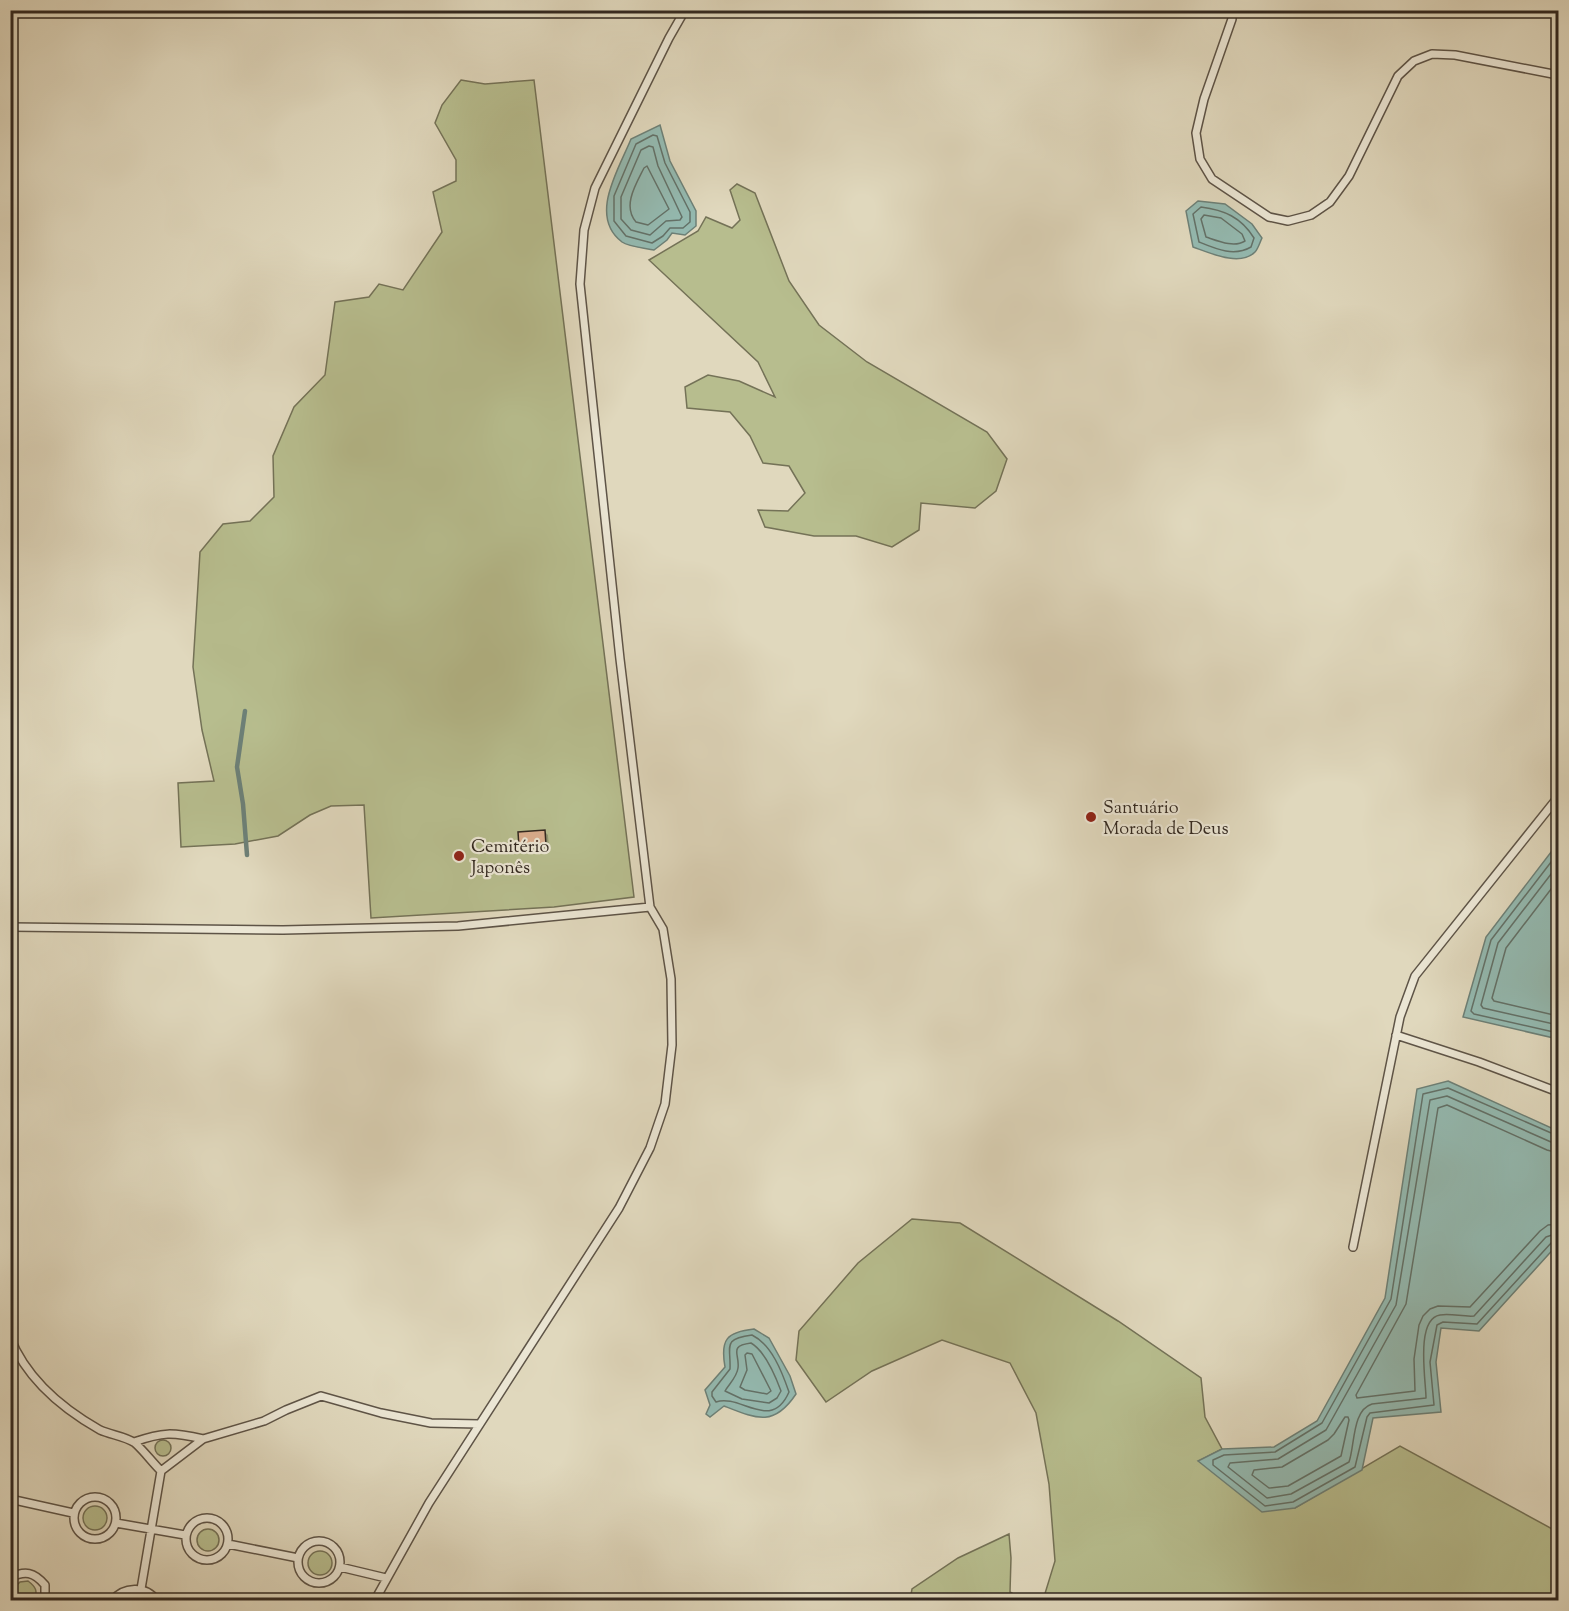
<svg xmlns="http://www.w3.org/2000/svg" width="1569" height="1611" font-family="'Sorts Mill Goudy',serif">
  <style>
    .green { fill: #b7bd8e; stroke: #747257; stroke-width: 1.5 }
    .water { fill: #94bab1; stroke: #6d8077; stroke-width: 1.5 }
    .shadow { fill: #0003 }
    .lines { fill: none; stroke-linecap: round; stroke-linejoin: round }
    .shore { stroke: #637168; stroke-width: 1.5 }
    .stream { stroke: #6d8077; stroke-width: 4.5 }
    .building { fill: #daad8d; stroke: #322820; stroke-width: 1.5 }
    .lane-casing { stroke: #5e5447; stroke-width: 10 }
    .lane { stroke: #ebe6d4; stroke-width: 7 }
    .poi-dot { fill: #8f2418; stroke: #ebe6d4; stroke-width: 2 }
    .labels { text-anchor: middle; stroke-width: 4.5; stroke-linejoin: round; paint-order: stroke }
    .poi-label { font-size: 18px; fill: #322820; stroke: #ebe6d4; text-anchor: start }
  </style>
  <rect width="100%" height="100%" fill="#e0d8bd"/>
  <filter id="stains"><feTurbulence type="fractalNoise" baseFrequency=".00333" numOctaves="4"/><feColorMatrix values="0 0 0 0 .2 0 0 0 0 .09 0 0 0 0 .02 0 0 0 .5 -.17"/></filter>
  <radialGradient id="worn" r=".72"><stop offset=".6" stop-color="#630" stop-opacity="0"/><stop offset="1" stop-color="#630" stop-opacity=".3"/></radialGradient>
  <path class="green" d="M461 80 485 84 534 80 634 897 554 907 371 918 364 805 331 806 310 815 278 836 235 844 181 847 178 783 214 781 202 730 193 667 200 552 223 524 250 521 274 497 273 456 294 407 325 375 335 302 369 297 379 284 403 290 442 232 433 192 456 181V160L435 123 442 105Z
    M737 184 755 193 789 281 819 325 867 362 987 432 1007 459 996 491 975 508 921 503 919 530 892 547 856 536H814L765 527 758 510 788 511 805 493 789 466 763 463 750 436 730 412 687 408 685 387 708 375 739 381 775 397 758 362 649 260 698 231 706 217 732 228 740 220 730 190Z
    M912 1219 960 1223 1118 1321 1201 1378 1205 1417 1222 1449 1199 1461 1295 1508 1400 1446 1556 1531 1558 1535V1600H1043L1055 1561 1049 1484 1036 1413 1010 1363 942 1340 872 1371 826 1402 796 1360 799 1331 858 1263Z
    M155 1448a8 8 0 1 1 16 0a8 8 0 1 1-16 0Z
    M83 1518a12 12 0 1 1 24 0a12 12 0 1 1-24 0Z
    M197 1540a11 11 0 1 1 22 0a11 11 0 1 1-22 0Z
    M1009 1534 1011 1558 1010 1592 1024 1600H910L912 1589 958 1558Z
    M308 1563a12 12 0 1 1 24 0a12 12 0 1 1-24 0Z
    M28 1581C36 1587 38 1591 34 1600H17L14 1596V1588L20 1582Z"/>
  <path class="water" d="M660 125 670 161 696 211V226L685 235 672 233 667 240 654 250C645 248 629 247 622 242 588 216 619 169 631 139Z
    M1198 201 1225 204 1252 224 1262 238C1260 242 1258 249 1255 252 1240 267 1210 253 1193 247L1186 211Z
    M1558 843V1039L1463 1017 1486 937Z
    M1448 1081 1558 1131V1244L1479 1331 1441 1328 1436 1362 1441 1412 1373 1418 1362 1470 1295 1508 1262 1512 1198 1461 1222 1449 1274 1447 1317 1421 1385 1298 1417 1089Z
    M754 1329 769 1338 790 1376 796 1394C774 1427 757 1419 724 1406L710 1417 706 1414 710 1405 705 1390 725 1367C720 1339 727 1332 754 1329Z"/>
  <path class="shadow" d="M545 832 548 835 549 848 524 850 520 846Z"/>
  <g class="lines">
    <path class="shore" d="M653 135 657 136 665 163 690 212V222L683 228H670L663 236 652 243 626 236 614 221V196L636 144Z
      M649 146 653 147 658 166 682 217 680 220 666 221 650 235 631 230 621 219V197L641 150Z
      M647 166 669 209 648 225 636 222C622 206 636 184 644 168Z
      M1201 207C1224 210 1241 217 1254 238L1251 247C1234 257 1216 249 1199 242L1193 214Z
      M1204 215 1221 218 1242 234 1245 241C1234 248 1218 241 1206 237L1201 219Z
      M1558 853 1491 940 1471 1011 1474 1014 1558 1033
      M1558 865 1498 943 1481 1005 1483 1008 1558 1025
      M1558 880 1506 948 1492 998 1494 1001 1558 1016
      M1558 1136 1448 1088 1423 1094 1391 1299 1322 1423 1275 1452 1224 1455 1213 1460V1465L1265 1506 1293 1502 1355 1467 1367 1417 1370 1413 1434 1405 1430 1362 1437 1325 1443 1322 1477 1324 1552 1242 1558 1240
      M1558 1144 1551 1142 1447 1096 1430 1100 1396 1305 1326 1430 1278 1459 1230 1463 1228 1467 1267 1498 1291 1494 1349 1462C1355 1445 1352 1410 1372 1404L1426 1398C1426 1381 1415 1319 1440 1315 1451 1313 1463 1317 1474 1316L1546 1237 1558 1233
      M1558 1153 1547 1150 1447 1105 1438 1108 1406 1304 1356 1395 1357 1398 1415 1391 1414 1359 1419 1325 1423 1316 1430 1309 1438 1306 1470 1307 1540 1231 1548 1225 1558 1224
      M752 1335C772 1345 782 1372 789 1392 771 1433 740 1393 716 1402L712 1396V1392L730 1369C731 1346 722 1339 752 1335Z
      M751 1343C765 1351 775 1375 781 1391L777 1398 769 1403 742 1399 725 1391C729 1384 737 1377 738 1368 740 1354 728 1346 751 1343Z
      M747 1353 752 1354 771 1391 767 1394 745 1390 740 1387 747 1370 745 1355Z
      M1345 1417H1348L1349 1420 1341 1456 1288 1486 1269 1488 1252 1475 1254 1470 1282 1467 1328 1440 1334 1434Z"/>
    <path class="stream" d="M245 711 237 767 243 804 247 855"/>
  </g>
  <path class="building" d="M545 830 546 845 519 847 518 832Z"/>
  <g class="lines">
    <g class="lane-casing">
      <path id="lane" d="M1231 10 1232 19 1204 99 1196 133 1200 159 1212 179 1269 217 1288 221 1311 215 1330 202 1349 176 1398 76 1414 61 1432 54 1455 55 1558 75
        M10 927 283 930 458 926 650 907 620 659 580 284 584 230 595 188 669 38 685 10
        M1396 1035 1479 1062 1558 1092
        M1353 1247 1400 1017 1415 976 1558 797
        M10 1337C26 1378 63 1409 100 1430 111 1435 125 1436 135 1443 144 1451 152 1462 161 1471
        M134 1442C163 1432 172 1432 203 1439
        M74 1518a21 21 0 1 1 42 0a21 21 0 1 1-42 0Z
        M10 1499 73 1513
        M186 1539a21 21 0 1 1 42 0a21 21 0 1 1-42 0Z
        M116 1523 185 1535
        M298 1562a21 21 0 1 1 42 0a21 21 0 1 1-42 0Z
        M228 1544 298 1558
        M340 1567 386 1578
        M10 1578C25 1570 34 1572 45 1585V1600
        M141 1589 161 1471 203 1439 264 1421 286 1410 321 1396 381 1413 431 1423 479 1424
        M46 1598 58 1600
        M113 1600C123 1587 146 1585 156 1600
        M375 1600 429 1503 619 1208 650 1148 665 1104 672 1045 671 979 663 929 650 907"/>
    </g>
    <use href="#lane" class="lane"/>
  </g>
  <g class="poi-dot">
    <circle cx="1091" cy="817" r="6"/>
    <circle cx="459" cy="856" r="6"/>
  </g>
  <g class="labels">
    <g class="poi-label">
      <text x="1103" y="813">Santuário<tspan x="1103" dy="21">Morada de Deus</tspan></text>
      <text x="471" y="852">Cemitério<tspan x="471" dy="21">Japonês</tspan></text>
    </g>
  </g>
  <rect width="1569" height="1611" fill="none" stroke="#e0d8bd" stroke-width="36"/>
  <rect x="12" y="12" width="1545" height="1587" fill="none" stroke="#322820" stroke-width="3"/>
  <rect x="18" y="18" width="1533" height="1575" fill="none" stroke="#322820" stroke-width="1.5"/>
  <rect width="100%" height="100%" filter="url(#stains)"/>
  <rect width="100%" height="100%" fill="url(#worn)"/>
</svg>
